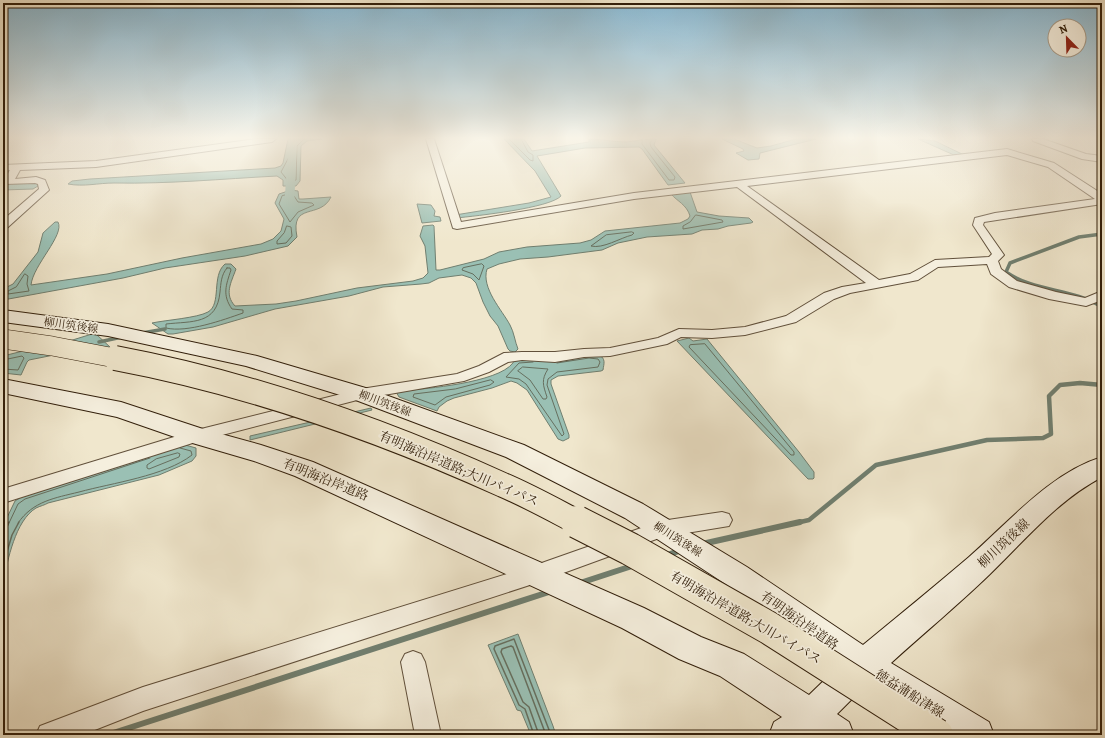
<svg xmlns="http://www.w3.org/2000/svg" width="1105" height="738" font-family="Alegreya,'Noto Serif JP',serif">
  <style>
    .water { fill: #9ac0b4; stroke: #707f70 }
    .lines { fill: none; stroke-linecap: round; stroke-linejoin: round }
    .shore-far1 { stroke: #666f5f; stroke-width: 1 }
    .shore { stroke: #666f5f; stroke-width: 1.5 }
    .stream-far2 { stroke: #707f70; stroke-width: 3.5 }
    .stream-far1 { stroke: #707f70; stroke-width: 4.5 }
    .stream { stroke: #707f70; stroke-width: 6 }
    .canal { fill: #9ac0b4; fill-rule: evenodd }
    .street-casing { stroke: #61503b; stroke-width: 2 }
    .secondary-casing { stroke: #311e0a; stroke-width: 2 }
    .street { fill: #f5efde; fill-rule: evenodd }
    .secondary { fill: #f5efde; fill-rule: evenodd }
    .highway-bridge-far2-casing { stroke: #311e0a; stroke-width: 20; stroke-linecap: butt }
    .highway-bridge-far1-casing { stroke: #311e0a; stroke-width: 26; stroke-linecap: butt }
    .highway-bridge-casing { stroke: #311e0a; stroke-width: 34; stroke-linecap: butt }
    .highway-bridge-far2 { stroke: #f0e7cd; stroke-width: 19 }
    .highway-bridge-far1 { stroke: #f0e7cd; stroke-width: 24 }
    .highway-bridge { stroke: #f0e7cd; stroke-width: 32 }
    .labels { text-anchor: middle; stroke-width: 3.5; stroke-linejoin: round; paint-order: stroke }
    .street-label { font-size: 11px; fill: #311e0a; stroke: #f5efde }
    .near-street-label { font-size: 13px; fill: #311e0a; stroke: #f5efde }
  </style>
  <rect width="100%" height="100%" fill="#f0e7cd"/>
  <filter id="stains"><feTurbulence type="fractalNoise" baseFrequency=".005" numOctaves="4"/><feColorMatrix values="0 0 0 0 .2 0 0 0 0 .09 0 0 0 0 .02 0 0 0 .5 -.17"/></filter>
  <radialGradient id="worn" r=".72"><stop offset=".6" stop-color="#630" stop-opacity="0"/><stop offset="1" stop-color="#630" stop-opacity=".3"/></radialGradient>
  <path class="water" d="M288 139H322L307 141 301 146 300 181 296 186H283V180L277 176C220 179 170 184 114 183 98 183 84 187 68 184L72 181 90 179 275 168 281 166 283 163Z
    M504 139H524L532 151 589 142V139C601 139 613 142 626 142 636 141 646 139 656 139L654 145 685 183 668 185 642 149 639 147 585 148 537 156 561 196C550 208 476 216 456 218L455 215 529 203 551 197 535 171Z
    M722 139H734L757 148 771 146 796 139H816L760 153 759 159 748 160 736 153 744 151 743 149Z
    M918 139 935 141 964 155H954Z
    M32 182 38 183V186L33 189 3 190V184Z
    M291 190 298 191 299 199H303L331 197C320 220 290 201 297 237L288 246 245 256 165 268 123 278 3 300V289L13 284 38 252 43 233 55 222H58C65 235 33 265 31 285L107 274 182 258 261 244 273 239 281 231 284 219 275 203 279 194Z
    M690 192 697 212 719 216 749 218 753 222 751 223 728 226 718 229 702 230 692 234 647 237 618 243 602 250 548 257 520 259 499 264 487 269C481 288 502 310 510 325 514 332 515 342 518 349L515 352 510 351 508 349 498 326 490 316 483 302 476 283 471 278 462 275 439 278 429 283 421 284 383 287 349 296 275 309 213 327 173 334H168L152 323C166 320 197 318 208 312 222 304 211 276 225 264H231L236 269C231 283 224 294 235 306L276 304 296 301 357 288 413 281 423 278 428 273 425 246 420 236 423 226 433 225 434 226 436 270H440L484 259 499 252 527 247 580 243 591 240 605 231 680 223 688 219 690 216C687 205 677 201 671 194Z
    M417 204 431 205 435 211 434 216 440 217 441 221 422 223Z
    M92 334H96L111 348 79 350 29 360 27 362 21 375 3 373V356L39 347 66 342Z
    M689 338 693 341 707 339 799 452 814 472V478L813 479H808L677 341Z
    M599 355C606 359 604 363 603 370L601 371 558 376 551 380V384L569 435V438L563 441 558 439 527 390 517 383 511 381 492 388 454 398 447 401 439 407 437 411 399 397 395 390 406 389 411 390C433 388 508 381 515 359Z
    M371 408 372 410 250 440V436Z
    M178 443 196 448V456L192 461 159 475 48 503C45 505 40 506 36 508 15 521 8 560 3 582V526L15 501 23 496Z
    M518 634 553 726 556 735H531L521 711 517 710 488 645Z"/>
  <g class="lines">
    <path class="shore-far1" d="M290 139 289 157 281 172 289 182 296 180 297 146 304 139
      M509 139 530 160 533 161V155L528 152 521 139
      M642 139V144L669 180H674L675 177 651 147 650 143 652 139
      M290 194 294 196 298 202 312 203 314 205 298 212 290 222 279 204 282 196Z
      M696 215 722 220 723 222 683 229V226L690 222Z
      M287 226 291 227 292 236 286 243 277 244V241L284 233Z
      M632 232 634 233 632 235C620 238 603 249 591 246L606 235Z
      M482 264 484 266 479 280 473 274 462 270 463 268Z
      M227 268H230L231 270C226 285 222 295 232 309L243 310V313C223 320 187 333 166 328V324C192 321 217 325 220 292 221 283 221 275 227 268Z
      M25 274 28 276 27 284 29 291 8 294V291L16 287Z
      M705 344 794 452V455H791L689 347 690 345Z
      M3 360 22 356 24 358 18 370 3 369
      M533 362 519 363 506 377 519 379 526 384 562 436 564 434 547 385 548 379 557 372 598 367 600 362 598 359 589 358 557 363
      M523 367 548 369C541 380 543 385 547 397L546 399H543L530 380 518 371Z
      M491 380 494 382 490 385 446 397 435 405 413 397 414 394 455 389Z
      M178 453 180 454 179 457 149 469 147 468V465L156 459Z
      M9 523 18 504 25 499 150 458
      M18 523C33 501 55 498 79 492 112 483 165 476 192 455L191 451 180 448"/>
    <path class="shore" d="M3 527 8 525 9 522
      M3 565 12 535 19 522
      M534 735 525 709 519 705 494 649 495 646 514 639 551 735
      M539 735 529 707 523 702 501 652 502 649 511 646 513 647 546 735"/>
    <path class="stream-far2" d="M1102 234 1079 237 1010 263 1006 272C1035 292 1072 288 1102 307
      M142 333 165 329
      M99 342 122 337"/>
    <path class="stream-far1" d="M796 523 809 520 876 465 987 440 1043 438 1051 434 1049 396 1060 385 1080 383 1102 385"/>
    <path class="stream" d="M702 544 800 522
      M667 555 682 550
      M580 583 632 566
      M107 735 552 591"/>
    <path class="canal" d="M289 139H297L294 208 289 211 284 208Z"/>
    <g class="street-casing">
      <path id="street" d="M256 139H276L272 142 96 167 20 170 15 179 36 177 45 180 49 190 7 228 3 229V220L39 189 38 184 35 183 5 184 3 182 10 170 3 171V165L96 161Z
        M426 139H434L461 222 634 193 1007 149 1054 163 1102 194V204L984 222 983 225 1004 255 998 261 1001 269 1017 281 1056 292 1085 298 1102 291V300L1086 306 1049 299 1009 287 991 274 987 264 938 267 918 280 850 293 834 299 796 322 745 335 712 338 681 337 667 344 610 356 584 357 555 362 522 360 508 362 489 372 464 381 361 399 199 441 3 503V489L197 430 361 389 457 374 479 366 504 353 522 352H555L584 349 610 348 658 338 679 329 712 330 745 327 786 316 824 293 842 287 866 283 737 187 634 199 457 229 453 228ZM1007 155 1048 167 1095 199 995 213 975 218 973 225 992 254 989 257 935 260 910 274 879 280 747 186Z
        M1032 139H1043L1086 154 1102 156V162L1082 159 1033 141Z
        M722 512 729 514 732 520 729 526 662 537 536 583 143 711 82 735H36L40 726 143 687 536 565 661 521Z
        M413 651 421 654 425 662 441 735H415L401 662 405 654Z"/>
    </g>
    <g class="secondary-casing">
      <path id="secondary" d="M3 310 108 324 257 356 369 389 524 445 643 504 747 567 863 645C898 616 934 587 969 557 1009 522 1050 473 1102 457V477C1058 500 1025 540 990 574 958 605 924 633 891 663L989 722 994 735H944L866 685 837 714 849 722 854 735H769L774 722 782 717 720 676 679 659 622 628 295 476 254 461 189 442 117 417 3 393V379L121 402 203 429 261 445 313 462 644 608 701 637 744 654 809 695 839 666 727 585 625 518 506 457 353 399 246 366 108 336 3 322Z"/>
    </g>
    <use href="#street" class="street"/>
    <use href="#secondary" class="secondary"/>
    <g class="highway-bridge-far2-casing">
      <path id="highway-bridge-far2" d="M3 339 52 346 120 359"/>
    </g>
    <g class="highway-bridge-far1-casing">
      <path id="highway-bridge-far1" d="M115 358C248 383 379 429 503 485 529 496 554 510 579 523"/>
    </g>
    <g class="highway-bridge-casing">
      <path id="highway-bridge" d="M577 522 630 549 769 628 937 735"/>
    </g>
    <use href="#highway-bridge-far2" class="highway-bridge-far2"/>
    <use href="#highway-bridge-far1" class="highway-bridge-far1"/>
    <use href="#highway-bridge" class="highway-bridge"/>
  </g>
  <linearGradient id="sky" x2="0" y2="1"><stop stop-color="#89b9d3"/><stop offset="0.57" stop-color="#f8f4e8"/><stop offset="1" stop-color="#f8f4e8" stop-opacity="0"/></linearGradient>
  <rect width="1105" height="242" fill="url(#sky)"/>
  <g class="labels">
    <g class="street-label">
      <text transform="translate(71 325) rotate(8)" y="4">柳川筑後線</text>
      <text transform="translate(385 403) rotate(20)" y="4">柳川筑後線</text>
      <text transform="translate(678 539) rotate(32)" y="4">柳川筑後線</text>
    </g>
    <g class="near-street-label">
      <text transform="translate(459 468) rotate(23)" y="5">有明海沿岸道路;大川バイパス</text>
      <text transform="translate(326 479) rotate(22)" y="5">有明海沿岸道路</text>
      <text transform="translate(1003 543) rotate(-43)" y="5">柳川筑後線</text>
      <text transform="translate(746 617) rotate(30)" y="5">有明海沿岸道路;大川バイパス</text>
      <text transform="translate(800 620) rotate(35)" y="5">有明海沿岸道路</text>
      <text transform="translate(910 693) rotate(32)" y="5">徳益蒲船津線</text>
    </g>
  </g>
  <rect width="1105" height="738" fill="none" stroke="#f0e7cd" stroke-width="16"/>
  <rect x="4" y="4" width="1097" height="730" fill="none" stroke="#311e0a" stroke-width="2"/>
  <rect x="8" y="8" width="1089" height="722" fill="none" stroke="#311e0a"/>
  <g transform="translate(1067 38) rotate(337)"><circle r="19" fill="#f5efde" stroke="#a79b89"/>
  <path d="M0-3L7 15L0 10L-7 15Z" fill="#8f2418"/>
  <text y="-6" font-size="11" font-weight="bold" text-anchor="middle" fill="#311e0a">N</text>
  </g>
  <rect width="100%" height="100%" filter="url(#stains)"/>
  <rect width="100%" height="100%" fill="url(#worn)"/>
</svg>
